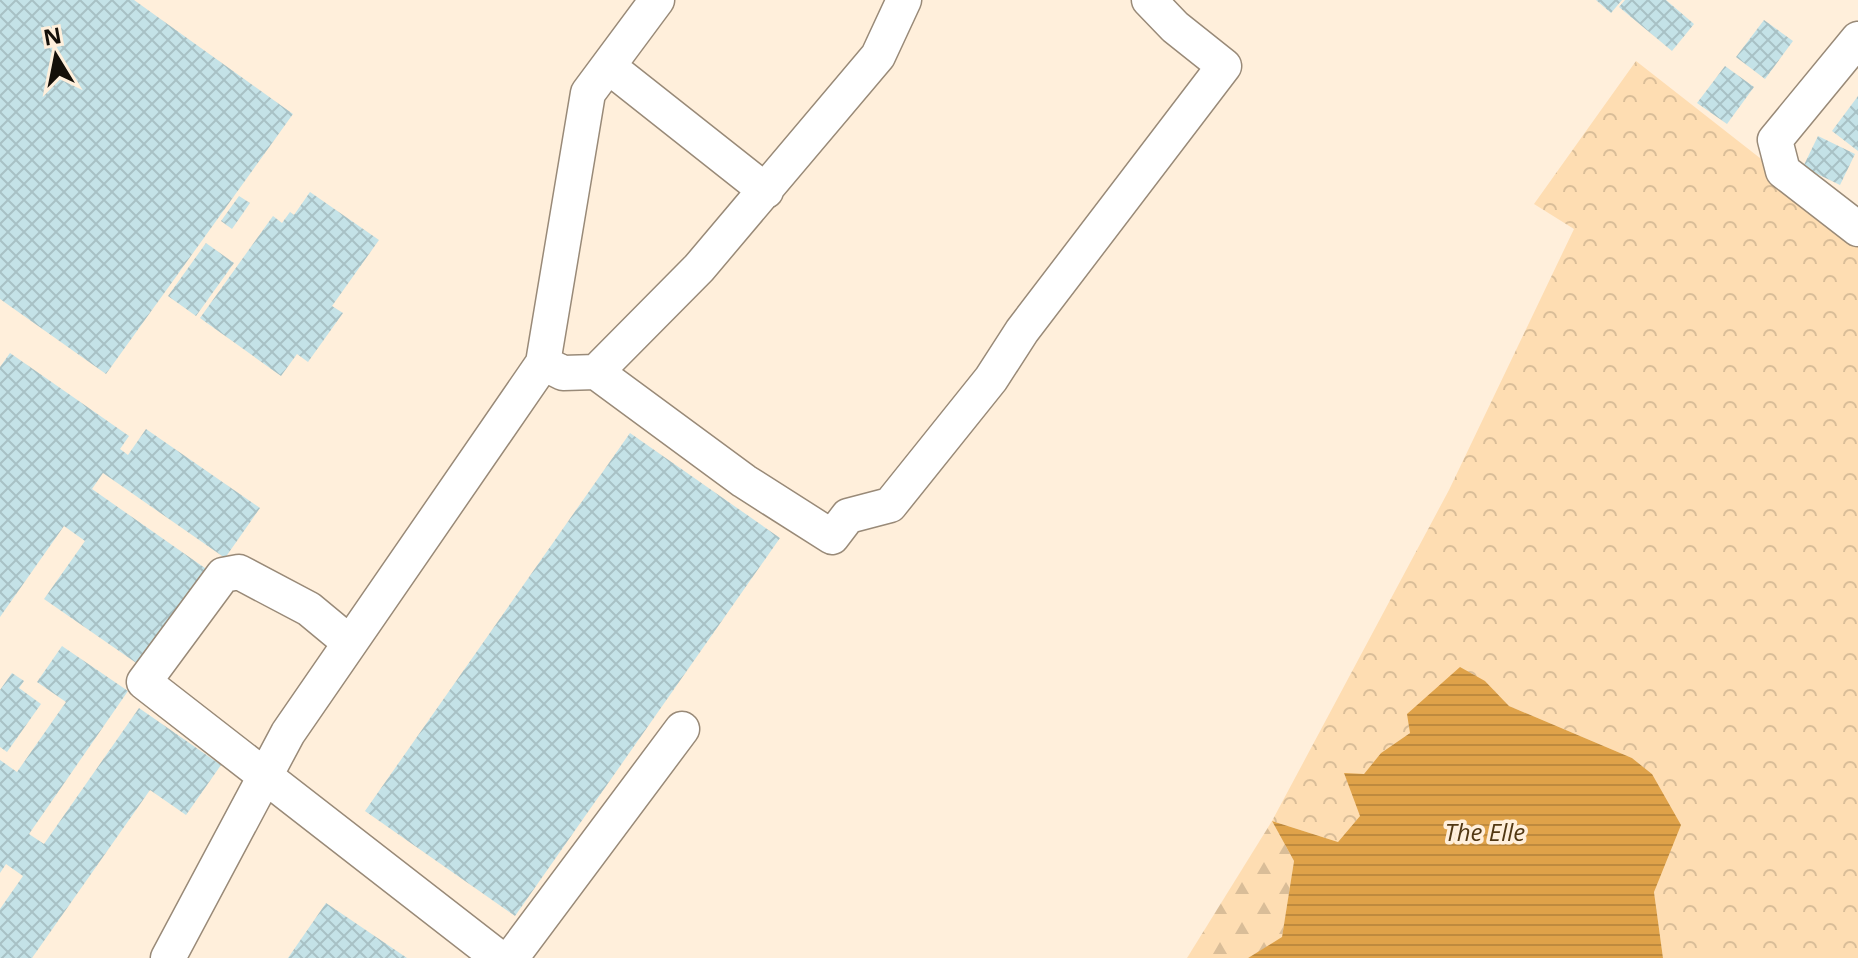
<svg xmlns="http://www.w3.org/2000/svg" width="1858" height="958" font-family="'Open Sans',sans-serif">
  <style>
    .forest { fill: url(#forest-firs) }
    .park { fill: url(#park-crowns) }
    .water { fill: url(#water-rules) }
    .building { fill: url(#building-cross-hatch) }
    .lines { fill: none; stroke-linecap: round; stroke-linejoin: round }
    .minor-casing { stroke: #998a78; stroke-width: 37 }
    .minor { stroke: #fff; stroke-width: 34 }
    .labels { text-anchor: middle; stroke-width: 7; stroke-linejoin: round; paint-order: stroke }
    .water-label { font-size: 24px; font-style: italic; fill: #523813; stroke: #ffefdb }
  </style>
  <defs>
    <pattern id="forest-firs" width="22" height="20" patternUnits="userSpaceOnUse" patternTransform="scale(2)"><rect width="22" height="20" fill="#feddb2"/><path d="M5 1l3.5 6h-7zM16 11l3.5 6h-7z" fill="#d9bd98"/></pattern>
    <pattern id="park-crowns" width="20" height="18" patternUnits="userSpaceOnUse" patternTransform="scale(2)"><rect width="20" height="18" fill="#feddb2"/><path d="M2 6a3 3 0 1 1 6 0M12 15a3 3 0 1 1 6 0" fill="none" stroke="#d9bd98"/></pattern>
    <pattern id="water-rules" width="6" height="5" patternUnits="userSpaceOnUse" patternTransform="scale(2)"><rect width="6" height="5" fill="#dfa249"/><path d="M0 2.5h6" fill="none" stroke="#be8a3e"/></pattern>
    <pattern id="building-cross-hatch" width="8" height="8" patternUnits="userSpaceOnUse" patternTransform="scale(2)"><rect width="8" height="8" fill="#c4e2e7"/><path d="M0 0l8 8M0 8l8-8" fill="none" stroke="#a8c1c5"/></pattern>
  </defs>
  <rect width="100%" height="100%" fill="#ffefdb"/>
  <path class="forest" d="M1272 821 1294 861 1282 938 1248 958H1187Z"/>
  <path class="park" d="M1636 61 1858 235V958H1663L1654 892 1652 774 1632 758 1509 706 1485 681 1381 753 1364 774 1360 816 1338 842 1272 821 1449 490 1574 229 1534 204Z"/>
  <path class="water" d="M1460 667 1485 681 1509 706 1632 758 1652 774 1681 825 1654 892 1663 958H1248L1282 937 1294 861 1272 821 1338 842 1360 816 1344 773 1364 774 1381 753 1410 733 1407 714Z"/>
  <path class="building" d="M0 0H134L293 114 106 374 0 299Z
    M1596 0H1622L1611 13Z
    M1625 0H1666L1694 24 1672 51 1619 7Z
    M1764 20 1793 41 1765 79 1736 57Z
    M1725 66 1754 87 1727 124 1697 103Z
    M1858 96V151L1832 131Z
    M1818 136 1855 154 1840 185 1803 167Z
    M310 192 379 240 332 306 343 313 308 362 297 354 281 376 200 318 273 216 282 223 290 212 294 215Z
    M239 196 250 203 232 229 221 221Z
    M206 243 234 263 196 316 168 296Z
    M10 353 129 436 120 449 128 455 146 429 260 508 225 558 103 473 92 489 212 573 145 669 44 599 85 541 64 526 0 617V367Z
    M630 433 780 538 515 916 365 811Z
    M62 646 128 691 29 834 44 844 139 708 221 765 186 815 150 790 32 958H0V909L23 876 6 864 0 873V760L17 772 66 702 37 682Z
    M12 673 24 681 19 688 41 704 7 752 0 747V690Z
    M326 903 407 958H288Z"/>
  <g class="lines">
    <g class="minor-casing">
      <path id="minor" d="M657 0 588 93 543 363 563 373 596 372 699 268 878 56 904 0
        M1858 39 1775 140 1783 171 1858 229
        M608 66 766 191
        M596 372 744 481 832 537 848 516 890 505 991 379 1022 331 1224 66 1175 27 1149 0
        M350 643 309 609 239 572 223 575 144 682 499 958
        M168 958 288 733 543 363
        M511 958 682 729"/>
    </g>
    <use href="#minor" class="minor"/>
  </g>
  <g class="labels">
    <g class="water-label">
      <text x="1485" y="841">The Elle</text>
    </g>
  </g>
  <g transform="translate(56 56) rotate(350)" stroke="#ffefdb" stroke-width="6" paint-order="stroke">
  <path d="M0-6L14 30L0 20L-14 30Z" fill="#151009"/>
  <text y="-12" font-size="22" font-weight="bold" text-anchor="middle" fill="#151009">N</text>
  </g>
</svg>
